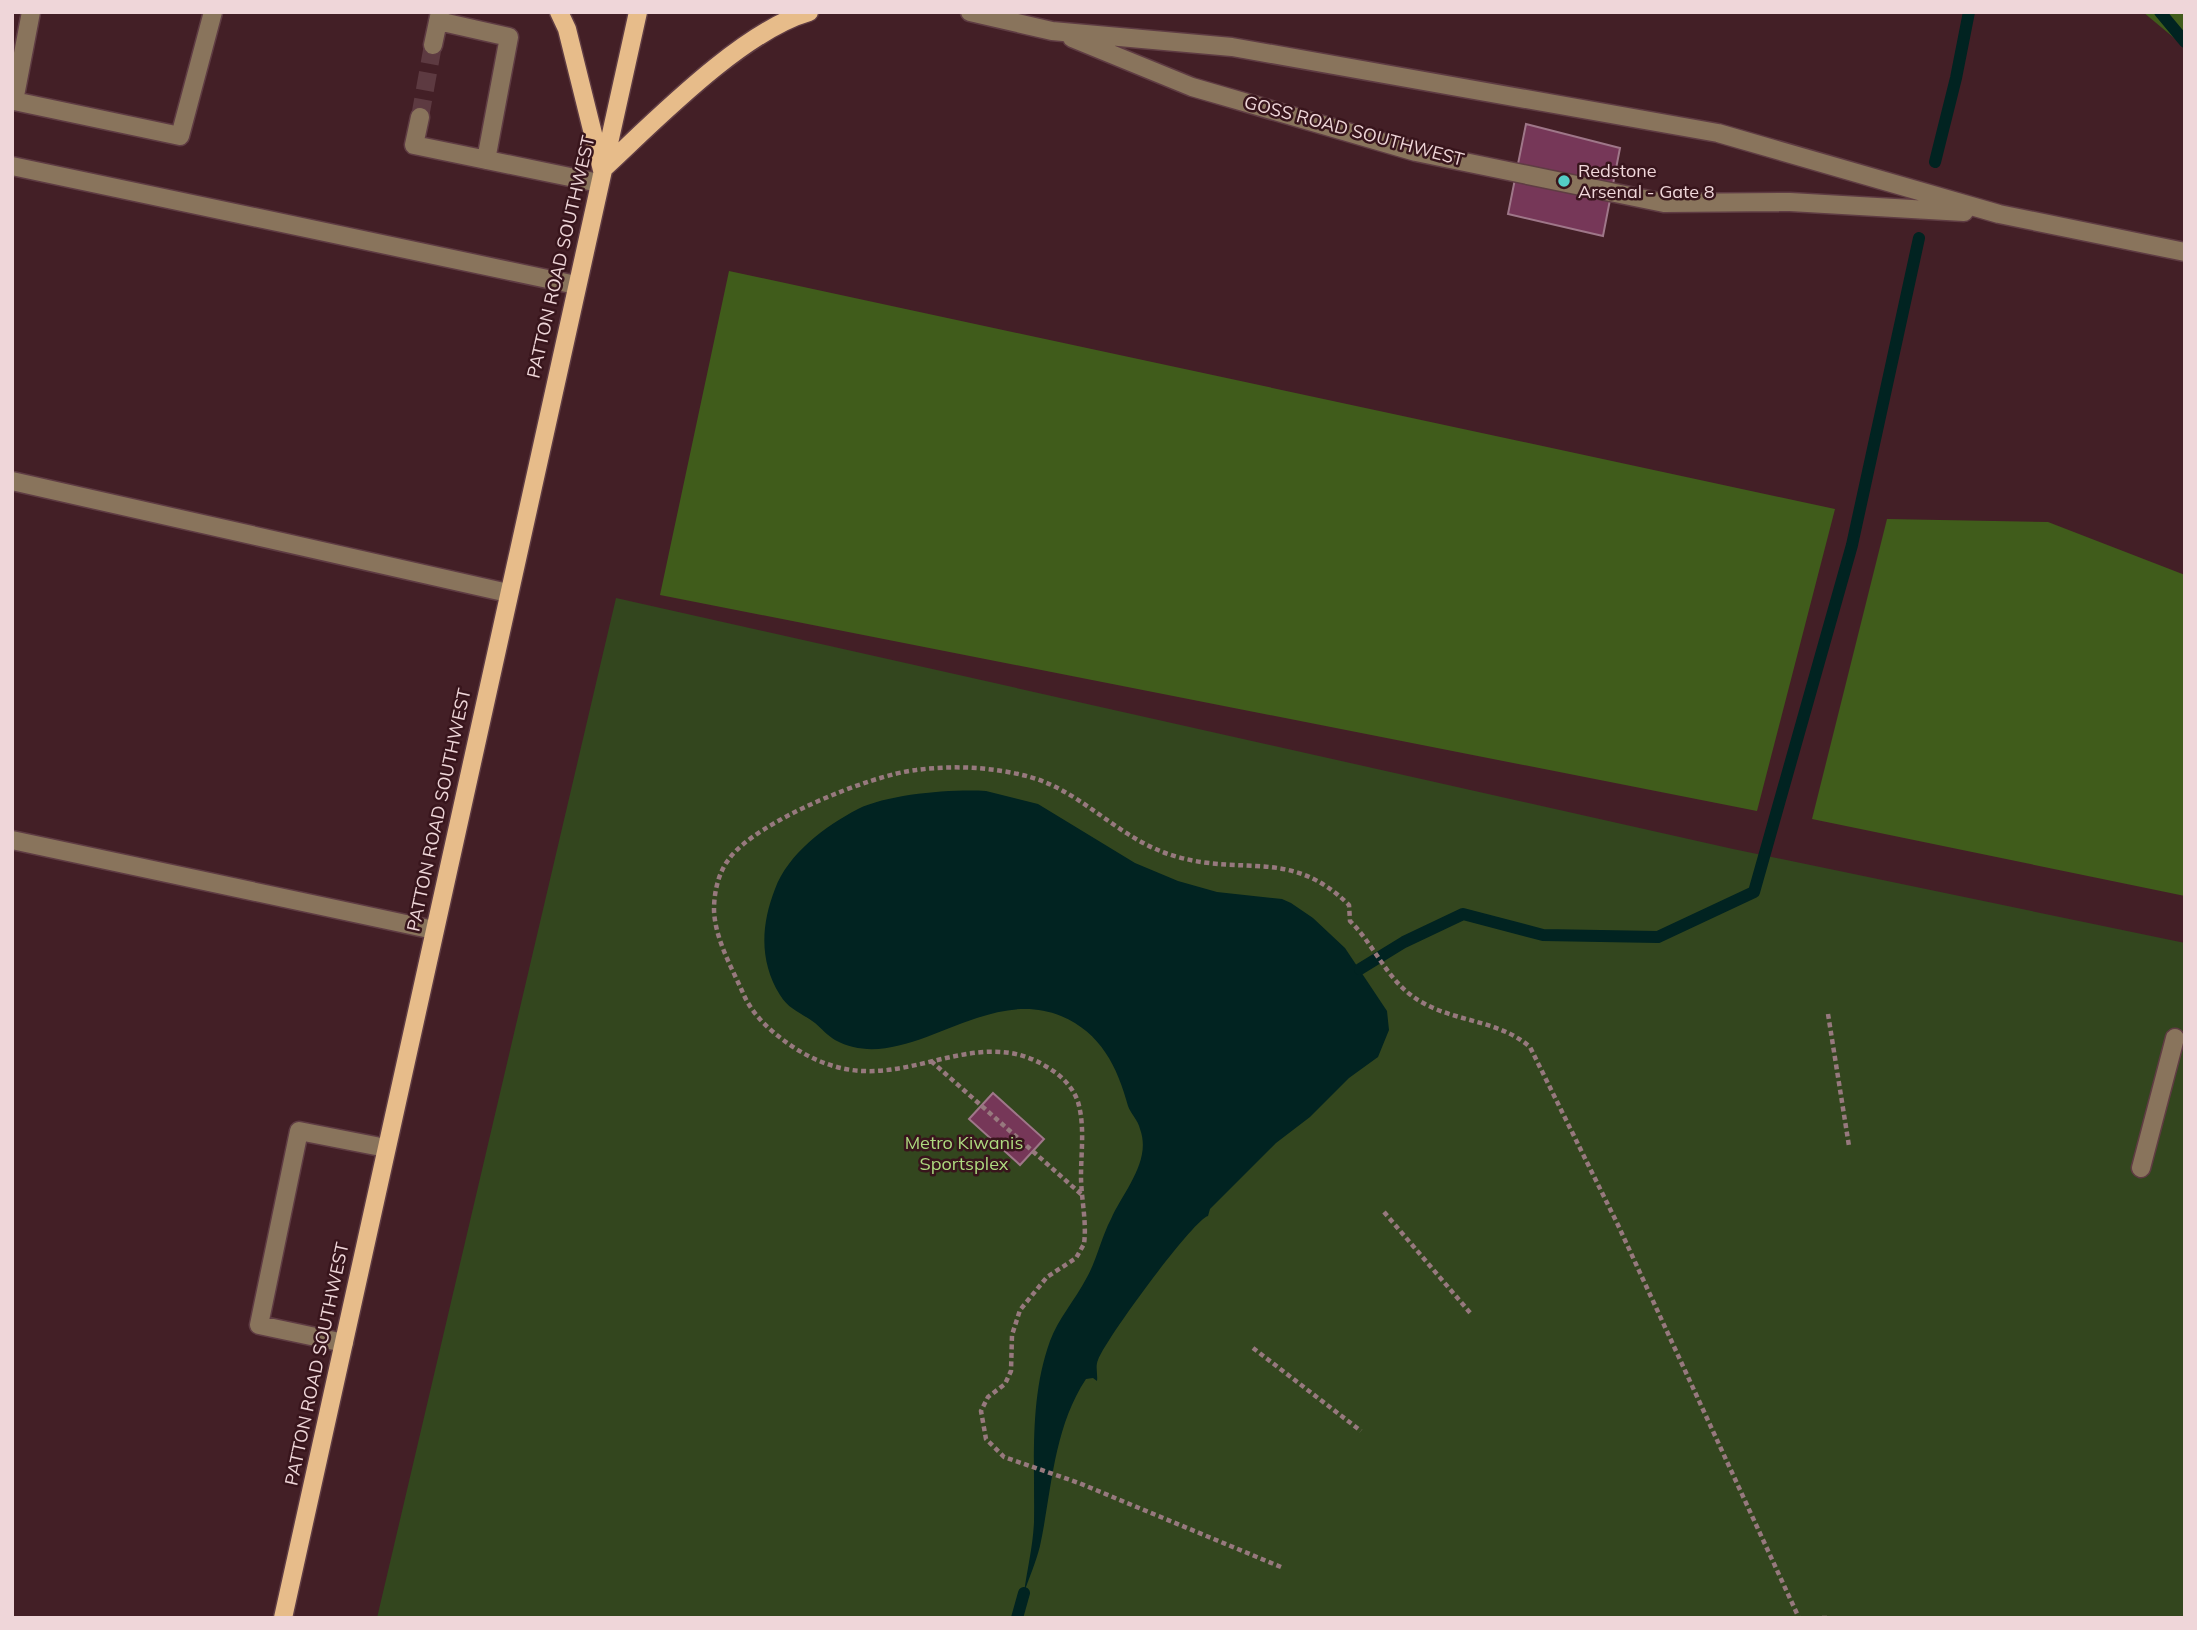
<svg xmlns="http://www.w3.org/2000/svg" width="2197" height="1630" font-family="Mulish,sans-serif">
  <style>
    .green { fill: #33461e }
    .forest { fill: #405c1b }
    .water { fill: #012321 }
    .lines { fill: none; stroke-linecap: round; stroke-linejoin: round }
    .stream { stroke: #012321; stroke-width: 12 }
    .building { fill: #763758; stroke: #9f7789; stroke-width: 2 }
    .minor-tunnel { stroke: #5d3a41; stroke-width: 18; stroke-dasharray: 18 9; stroke-linecap: butt }
    .minor-casing { stroke: #5f3c43; stroke-width: 21 }
    .major-casing { stroke: #5f3c43; stroke-width: 21 }
    .path { stroke: #97797e; stroke-width: 4.5; stroke-dasharray: 5 3.5; stroke-linecap: butt }
    .minor { stroke: #89745c; stroke-width: 18 }
    .major { stroke: #e7bc8a; stroke-width: 18 }
    .poi-dot { fill: #54cdc6; stroke: #38151c; stroke-width: 2.5 }
    .labels { text-anchor: middle; stroke-width: 5; stroke-linejoin: round; paint-order: stroke }
    .street-label { font-size: 18px; fill: #efd6d9; stroke: #38151c }
    .poi-label { font-size: 18px; fill: #efd6d9; stroke: #38151c; text-anchor: start }
    .park-label { font-size: 18px; fill: #aeda7f; stroke: #38151c }
  </style>
  <rect width="100%" height="100%" fill="#431f26"/>
  <path class="green" d="M616 598 1733 849 2185 943V1618H377Z"/>
  <path class="forest" d="M2143 12H2185V47Z
    M729 271 1835 509 1757 811 660 595Z
    M1887 519 2048 522 2185 575V896L1812 819Z"/>
  <path class="water" d="M986 791 1038 804 1135 863 1178 881 1217 892 1282 899 1291 903 1313 918 1345 948 1387 1011 1389 1030 1378 1057 1349 1078 1310 1117 1276 1143 1210 1209 1208 1216C1193 1220 1105 1340 1098 1360 1095 1367 1098 1374 1097 1381L1093 1378 1086 1379C1053 1429 1052 1490 1040 1546 1036 1562 1029 1578 1024 1593 1027 1570 1033 1546 1034 1522 1035 1462 1029 1399 1050 1341 1058 1319 1075 1300 1086 1279 1097 1260 1101 1238 1111 1219 1123 1192 1152 1161 1140 1129 1138 1120 1131 1114 1128 1106 1117 1066 1101 1033 1061 1016 983 983 905 1078 835 1040 828 1036 821 1028 815 1023 802 1013 789 1010 780 995 759 961 761 925 775 889 788 854 825 826 858 809 889 794 951 789 986 791Z"/>
  <g class="lines">
    <path class="stream" d="M2160 12 2185 42
      M1935 162 1956 78 1969 12
      M1360 969 1404 942 1463 914 1543 935 1658 937 1754 892 1852 545 1919 238
      M1017 1618 1024 1593"/>
  </g>
  <path class="building" d="M1526 124 1620 148 1603 236 1508 214Z
    M993 1093 1044 1139 1020 1165 969 1119Z"/>
  <g class="lines">
    <path class="minor-tunnel" d="M420 117 433 45"/>
    <g class="minor-casing">
      <path id="minor" d="M31 12 14 101 180 136 213 12
        M970 12 1052 31 1232 47 1718 133 1999 214 2185 252
        M438 21 509 37 486 160
        M1072 38 1192 87 1416 152 1664 203 1790 202 1964 212
        M433 45 440 12
        M420 117 414 145 599 183
        M12 166 576 285
        M12 481 508 593
        M12 840 434 930
        M2141 1168 2175 1038
        M344 1343 259 1325 299 1131 386 1148"/>
    </g>
    <g class="major-casing">
      <path id="major" d="M559 12 567 29 602 170C654 122 742 31 809 12
        M283 1618 638 12"/>
    </g>
    <path class="path" d="M1828 1014 1849 1146
      M931 1061 1081 1194
      M1384 1212 1472 1315
      M1253 1348 1361 1431
      M1281 1567 1079 1483 1004 1457 986 1439 981 1411 988 1397 1005 1384 1011 1371 1012 1335 1020 1310 1047 1277 1076 1258 1084 1244C1087 1222 1081 1198 1081 1176 1081 1152 1085 1126 1078 1102 1073 1087 1061 1075 1047 1067 987 1029 926 1074 863 1071 834 1070 805 1057 782 1039 766 1027 751 1012 743 993 732 968 715 939 714 910 714 893 718 873 729 859 755 822 870 775 916 770 953 765 994 767 1030 777 1086 793 1119 841 1178 857 1246 876 1291 848 1349 905L1350 921C1378 949 1388 985 1425 1004 1459 1022 1500 1021 1530 1047L1618 1225 1799 1618
      M1822 1618H1827"/>
    <use href="#minor" class="minor"/>
    <use href="#major" class="major"/>
  </g>
  <circle class="poi-dot" cx="1564" cy="181" r="7"/>
  <g class="labels">
    <g class="street-label">
      <text transform="translate(1354 131) rotate(15)" y="6">GOSS ROAD SOUTHWEST</text>
      <text transform="translate(561 257) rotate(-77)" y="6">PATTON ROAD SOUTHWEST</text>
      <text transform="translate(439 810) rotate(-78)" y="6">PATTON ROAD SOUTHWEST</text>
      <text transform="translate(317 1364) rotate(-78)" y="6">PATTON ROAD SOUTHWEST</text>
    </g>
    <g class="poi-label">
      <text x="1578" y="177">Redstone<tspan x="1578" dy="21">Arsenal - Gate 8</tspan></text>
    </g>
    <g class="park-label">
      <text x="964" y="1149">Metro Kiwanis<tspan x="964" dy="21">Sportsplex</tspan></text>
    </g>
  </g>
  <rect width="2197" height="1630" fill="none" stroke="#efd6d9" stroke-width="28"/>
</svg>
